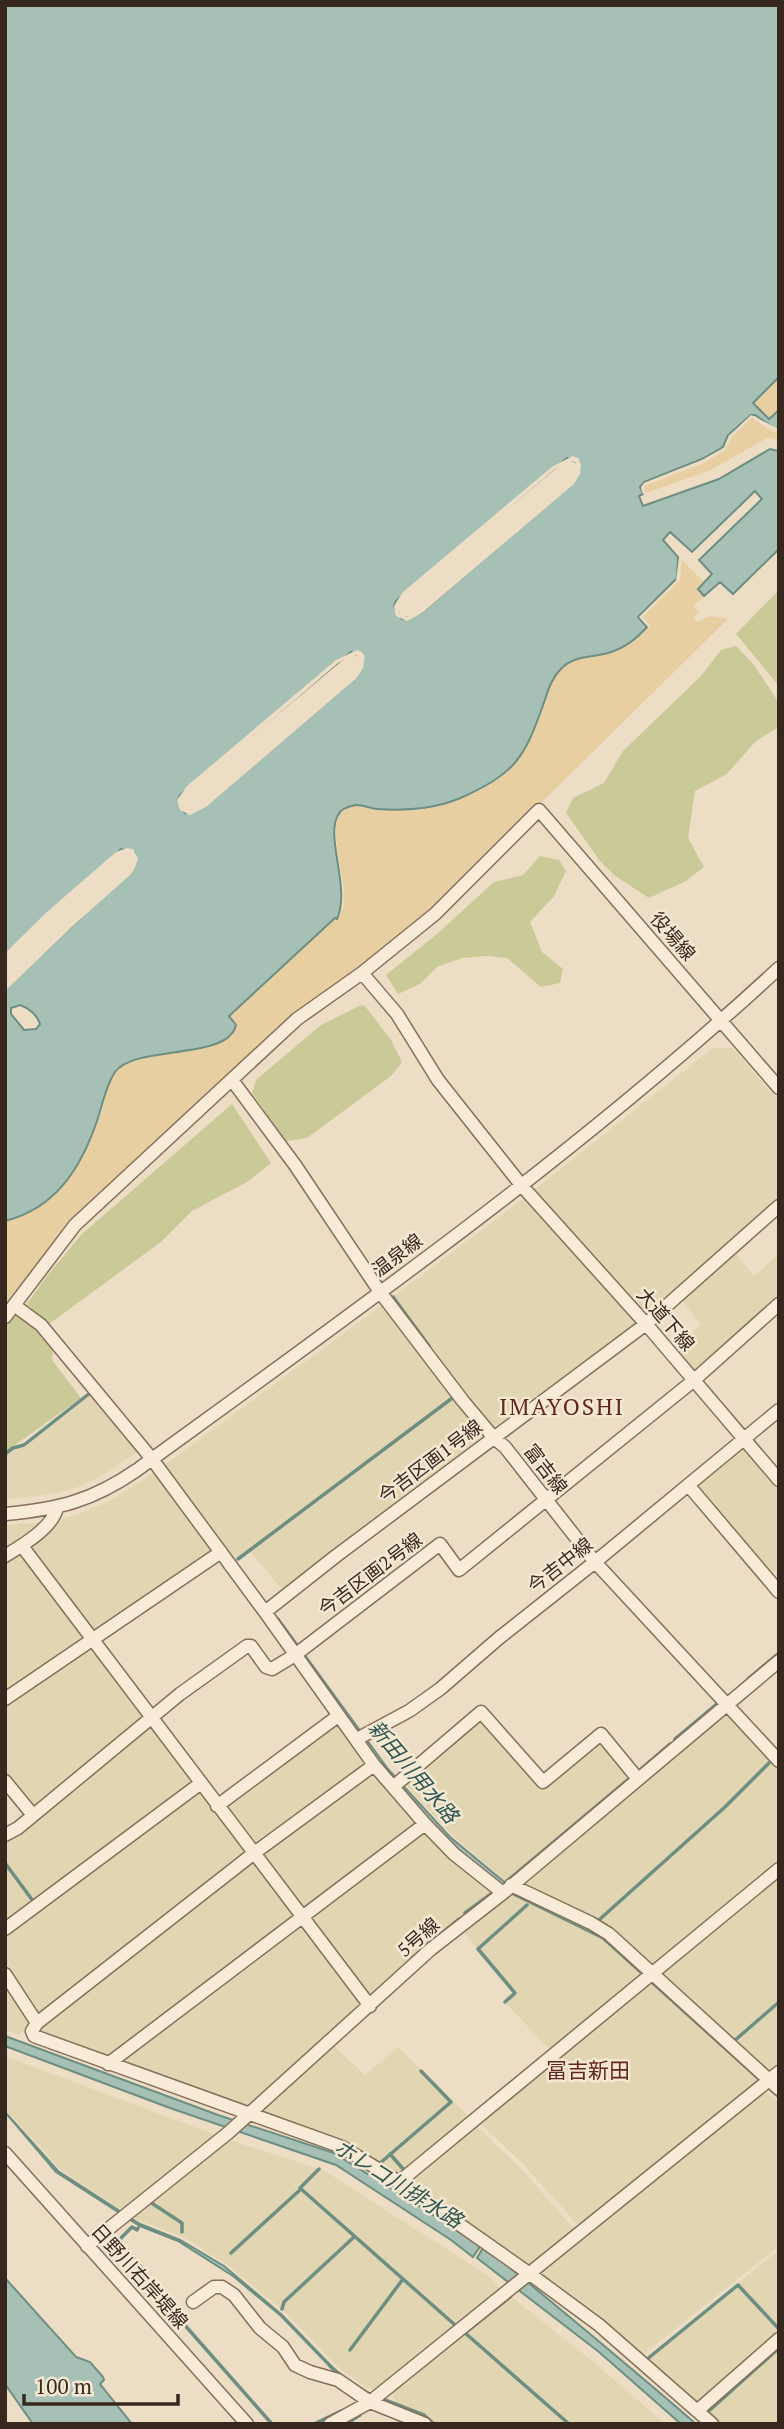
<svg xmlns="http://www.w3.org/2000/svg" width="784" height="2429" font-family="'PT Serif','Noto Sans JP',serif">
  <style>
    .farmland { fill: #e2d6b2 }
    .green { fill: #c9ca98 }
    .sand { fill: #e7cfa2 }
    .water { fill: #a6c0b6; stroke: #6d8e82; stroke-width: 2; fill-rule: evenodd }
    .pier { fill: #ecddc4; fill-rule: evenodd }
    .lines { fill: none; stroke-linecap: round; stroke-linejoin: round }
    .stream { stroke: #6d8e82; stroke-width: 3.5 }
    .minor-casing { stroke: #866e5b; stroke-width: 15 }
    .minor { stroke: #f8ebd7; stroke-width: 12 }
    .labels { text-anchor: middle; stroke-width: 5; stroke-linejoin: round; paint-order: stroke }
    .street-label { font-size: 19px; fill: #37281f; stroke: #f4e8d3 }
    .water-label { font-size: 21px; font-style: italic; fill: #2e5650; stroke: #f4e8d3 }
    .neighbourhood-label { font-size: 21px; fill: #622720; stroke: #f4e8d3 }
    .quarter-label { font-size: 23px; letter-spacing: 2px; fill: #622720; stroke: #f4e8d3 }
  </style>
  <rect width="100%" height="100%" fill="#ecddc4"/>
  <path class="farmland" d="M713 1048H733L779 1102V1200L645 1316 534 1190Z
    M527 1196 638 1321 495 1433 391 1298Z
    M734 1251 754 1276 779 1254V1298L697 1370 690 1369 673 1350 701 1325 680 1298Z
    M385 1303 488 1436 285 1593 248 1549 232 1561 161 1468Z
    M91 1394 139 1451 100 1477 81 1486 59 1493 5 1500V1456L14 1450 26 1446Z
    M741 1447H745L779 1488V1568L770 1576 696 1489V1484Z
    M155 1472 213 1550V1552L97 1631 92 1630 28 1546 30 1541 59 1520 76 1515 112 1500Z
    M47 1522 5 1552V1525Z
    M20 1552 83 1637V1641L5 1694V1561Z
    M87 1647 93 1649 143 1714V1720L38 1806 32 1805 5 1773V1703Z
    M723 1714 733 1715 779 1766V1863L651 1968 608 1929 518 1886Z
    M479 1718 543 1787 597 1741H602L630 1774V1780L507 1883 449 1832 403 1782Z
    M337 1722 367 1758 366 1766 256 1848 225 1807Z
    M148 1726H152L193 1781 191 1786 5 1923V1839Z
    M372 1769 417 1818 416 1824 308 1908 301 1907 262 1856 263 1850Z
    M196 1792 202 1793 243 1850V1857L40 2018 5 1966V1933Z
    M422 1830 497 1891 373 1996 367 1995 311 1921 312 1915Z
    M247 1862 253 1863 292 1914 291 1921 111 2060 38 2033 36 2030Z
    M779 1873V2064L767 2074 657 1974Z
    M514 1889 591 1926 647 1972 551 2051 503 2000 513 1992 462 1930Z
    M296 1927 303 1928 359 2003V2008L252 2106 242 2108 125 2065V2059Z
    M653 1976 763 2078 580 2227 523 2164 478 2121Z
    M5 1981 31 2020V2025L19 2035 5 2030Z
    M333 2045 365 2075 398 2047 467 2115V2120L400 2174 393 2173 334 2137 263 2114 262 2110Z
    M5 2056 216 2135 123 2211 60 2169 5 2109Z
    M763 2089 779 2103V2246L641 2356 541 2276 542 2268Z
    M474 2123 526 2174 572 2227 574 2232 535 2264H526L409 2184 408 2178Z
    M227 2139 325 2171 487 2275 502 2290 376 2390 366 2387 339 2368 286 2313 229 2266 183 2237 136 2219 134 2214Z
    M779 2250V2335L702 2402 694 2403 644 2360Z
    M509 2295 596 2364 665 2424H432L420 2415 395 2406 392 2389Z
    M779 2346V2424H718L707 2415V2408Z"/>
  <path class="green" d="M779 590V686L736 634Z
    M736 646 754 665 779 703V727L756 741 727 774 695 791 688 838 704 867 686 881 649 898 614 875 600 861 566 813 573 798 604 783 623 751 701 676 721 650Z
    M540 856 559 860 566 871 554 896 530 922 542 952 563 969 560 983 541 987 507 958 488 956 462 958 437 967 420 984 398 994 386 975 437 934 494 882 523 875Z
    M361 1005 365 1006 391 1040 402 1062 391 1076 307 1138 286 1141 252 1093 256 1080 321 1025Z
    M232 1104 271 1163 247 1182 192 1211 161 1242 49 1324 27 1304 47 1276 82 1234Z
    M14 1312 49 1339 53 1347 52 1360 81 1398 5 1452V1323Z"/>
  <path class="sand" d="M779 378V410L769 419 753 403Z
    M751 415 779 429V440L767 438 711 470 643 494 640 487 644 483 702 460 723 448 729 436Z
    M679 557 704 582 697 588 704 596 694 606 699 612 694 618 697 622 711 616 728 619 426 916 353 974 72 1223 5 1310V1222C62 1208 84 1161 102 1111 106 1098 108 1081 117 1071 140 1046 228 1062 237 1025L230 1016 335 919 337 920C340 915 343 910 344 905 347 882 329 836 339 816 342 810 351 806 357 806 364 806 371 810 378 810 408 812 439 810 466 797 515 774 525 759 543 709 548 697 551 681 560 671 573 656 592 659 609 654 625 649 636 640 647 627L638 617 677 578Z"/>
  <path class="water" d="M5 5H779V377L753 403 769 419 779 410V428H774L755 415H751L728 435 723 447 702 459 644 482 640 487 643 494 639 496 643 506 719 479 770 449 779 451V549L733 594 720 582 704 596 698 589 712 574 699 560 762 499 755 491 692 552 670 532 663 540 678 557 677 578 638 617 647 627C636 639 625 648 608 653 591 658 573 655 560 670 550 680 547 695 542 708 524 759 514 773 465 796 438 809 407 811 377 809 370 808 363 805 356 805 350 806 341 809 338 815 325 838 351 888 337 919L335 918 229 1016 236 1025C228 1061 136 1044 115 1072 106 1085 103 1103 98 1118 82 1166 57 1208 5 1221V989L134 868 135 853 121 849 5 954ZM567 458 580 464 573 483 421 613 402 619 394 606 396 601ZM351 652 364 658 357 677 205 806 185 813 178 800 180 795ZM20 1005C29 1008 37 1015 40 1024L36 1029 24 1030 11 1014V1008Z
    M278 1618 388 1769 450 1837 514 1890 597 1929 779 2093V2098L602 1938 510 1893 449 1842 385 1771 276 1619Z
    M5 2036 218 2115 334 2153 481 2245 473 2257 451 2240 336 2165 170 2108 5 2046Z
    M5 2112 58 2171 140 2224 180 2240 224 2266 282 2315 340 2375 369 2393 424 2414 435 2424 422 2415 366 2394 339 2376 281 2316 233 2276 178 2241 140 2226 56 2172Z
    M484 2246C555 2305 626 2363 696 2424H681L599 2352 477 2258Z
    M5 2278 76 2357 90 2362 103 2377 104 2380 100 2384 132 2424H33L5 2384Z"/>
  <path class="pier" d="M751 415 779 429V432L772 431 752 418 731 438 725 450 704 463 646 485 644 487 646 493 643 494 641 488 644 483 702 460 724 448 729 436Z
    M573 456 578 458 581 464 580 474 574 484 422 613 407 621 396 616 394 606 403 592 553 466ZM569 461 575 462 577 465 571 481 419 610 406 617 399 613 398 607 406 596 555 469Z
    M679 558 682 560 680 580 643 617 650 625V629L639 617 676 581Z
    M357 650 362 652 365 657 363 668 357 678 206 807 190 815 180 810 177 800 187 786 336 660ZM352 655H356L360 658 354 675 203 804 190 810 183 807 181 801 190 790 338 663Z
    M127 848 133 849 138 858 135 868 131 874 73 926 5 991V985L127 871 133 863 132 855 126 852 118 855 6 957 5 953 48 911 116 852Z"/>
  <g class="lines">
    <path class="stream" d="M393 1297 429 1346
      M5 1454 13 1448 24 1445 90 1393
      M238 1559 451 1399
      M748 1679 779 1653
      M675 1739 718 1703
      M641 1769 670 1744
      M5 1863 33 1901
      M507 1881 630 1778
      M465 1913 495 1891
      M600 1919 725 1807 769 1763
      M412 1958 459 1919
      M505 2002 515 1993 478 1949 527 1905
      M733 2042 779 2002
      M390 2154 405 2171
      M379 2164 451 2102 421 2071
      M319 2169 300 2188 455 2325
      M150 2202 182 2223V2232
      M138 2228 137 2230 132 2227 119 2240 154 2283 175 2314 272 2424
      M231 2253 301 2189
      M282 2309 284 2302 354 2237
      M464 2332 569 2424
      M465 2333 510 2297
      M350 2350 403 2279
      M646 2360 738 2285 779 2329
      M330 2366 343 2377
      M710 2410 779 2348
      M314 2424 341 2411
      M346 2424 360 2415"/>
    <g class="minor-casing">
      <path id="minor" d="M362 973 397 1014 438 1080 522 1186 646 1324 779 1480
        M232 1080 295 1165 380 1292 463 1401 494 1438 505 1447 595 1562 779 1761
        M14 1305 41 1325 152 1459 265 1612 374 1765 425 1824 454 1854 503 1893
        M5 1317 75 1225 297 1019 362 973 435 914 539 810 779 1088
        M689 1486 779 1592
        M5 1514C59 1509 92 1501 137 1470 357 1310 579 1153 779 968
        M22 1546 370 2006
        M5 1556C23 1545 52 1528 57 1508
        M265 1612 336 1556 646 1324 779 1206
        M5 1699 221 1552
        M357 1739 409 1711 440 1689 499 1638 595 1562 779 1410
        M374 1765 253 1854 37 2023 32 2031 34 2036 342 2147 399 2182 530 2274 599 2325 712 2424
        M5 1781 32 1814
        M393 1787 481 1712 543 1782 601 1734 638 1779
        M217 1806 338 1716
        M5 1835 18 1828 180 1694 247 1646H251L266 1667 272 1669 295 1655 440 1544 459 1570 693 1381 779 1304
        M511 1885 591 1923 609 1934 779 2089
        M5 1929 201 1783
        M5 1974 37 2023
        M108 2064 425 1824
        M5 2153 247 2424
        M399 2182 779 1869
        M87 2246 228 2133 431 1949 503 1893 779 1661
        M193 2302 214 2287H222L234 2295 260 2328 283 2347 295 2365 310 2372 338 2380 370 2402 425 2424
        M697 2411 779 2339
        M330 2424 370 2402 779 2072"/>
    </g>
    <use href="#minor" class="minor"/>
  </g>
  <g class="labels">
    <g class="street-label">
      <text transform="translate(673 936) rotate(49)" y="7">役場線</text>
      <text transform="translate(397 1255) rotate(-37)" y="7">温泉線</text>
      <text transform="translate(666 1319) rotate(49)" y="7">大道下線</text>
      <text transform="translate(430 1461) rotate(-37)" y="7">今吉区画1号線</text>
      <text transform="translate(546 1469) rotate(52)" y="7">富吉線</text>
      <text transform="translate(560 1565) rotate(-38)" y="7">今吉中線</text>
      <text transform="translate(370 1574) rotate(-37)" y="7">今吉区画2号線</text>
      <text transform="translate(418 1937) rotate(-41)" y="7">5号線</text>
      <text transform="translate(140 2276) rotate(48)" y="7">日野川右岸堤線</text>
    </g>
    <g class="water-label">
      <text transform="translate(413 1772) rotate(50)" y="7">新田川用水路</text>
      <text transform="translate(398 2184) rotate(32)" y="7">ホレコ川排水路</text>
    </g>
    <g class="neighbourhood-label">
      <text x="588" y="2078">冨吉新田</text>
    </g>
    <g class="quarter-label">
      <text x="562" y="1415">IMAYOSHI</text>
    </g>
  </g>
  <rect width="784" height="2429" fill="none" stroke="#37281f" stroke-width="14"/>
  <path d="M24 2394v10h154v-10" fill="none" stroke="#37281f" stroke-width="3.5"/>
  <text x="35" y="2394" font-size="21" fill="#37281f" stroke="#f4e8d3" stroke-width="5" paint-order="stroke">100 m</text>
</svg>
